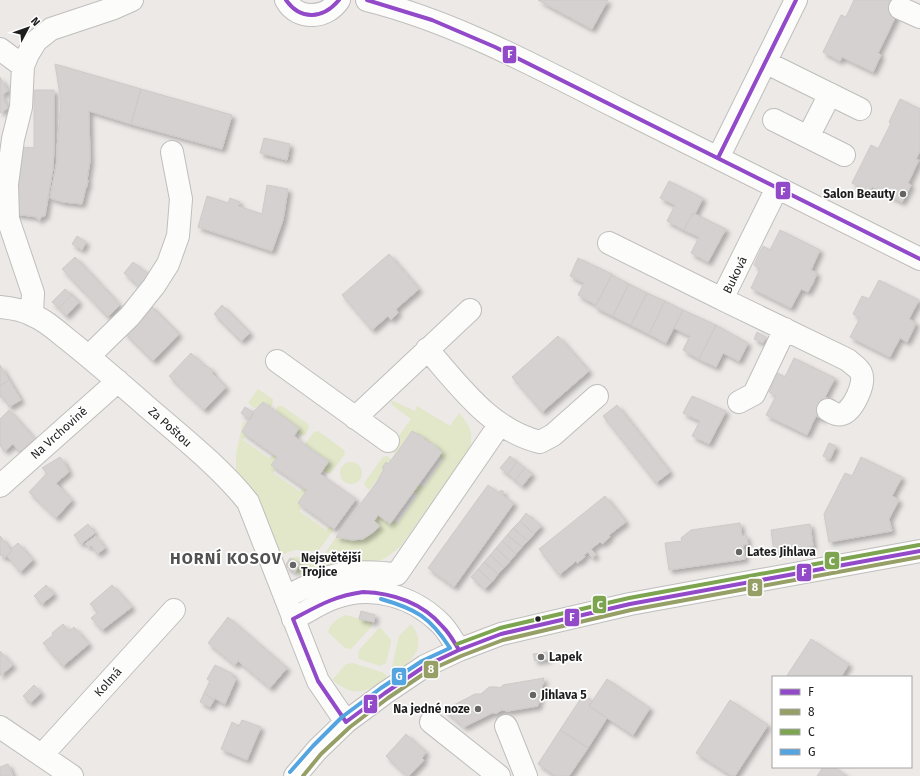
<svg xmlns="http://www.w3.org/2000/svg" width="920" height="776" font-family="'Fira Sans',sans-serif">
  <style>
    .grass { fill: #e1e7c8 }
    .building { fill: #d5d1d0; stroke: #cfcac8; filter: url(#shadow) }
    .lines { fill: none; stroke-linecap: round; stroke-linejoin: round }
    .minor-casing { stroke: #bfbebd; stroke-width: 24 }
    .minor { stroke: #fcfcfb; stroke-width: 22 }
    .bus-1-casing { stroke: #fff; stroke-width: 7 }
    .bus-2-casing { stroke: #fff; stroke-width: 7 }
    .bus-3-casing { stroke: #fff; stroke-width: 7 }
    .bus-4-casing { stroke: #fff; stroke-width: 7 }
    .bus-1 { stroke: #924ac9; stroke-width: 4 }
    .bus-2 { stroke: #969f66; stroke-width: 4 }
    .bus-3 { stroke: #7da550; stroke-width: 4 }
    .bus-4 { stroke: #54a4e0; stroke-width: 4 }
    .poi-dot { fill: #666564; stroke: #fff; stroke-width: 1.5 }
    .bus-dot { fill: #1e1e1e; stroke: #fff; stroke-width: 1.5 }
    .labels { text-anchor: middle; stroke-width: 3.5; stroke-linejoin: round; paint-order: stroke }
    .poi-label { font-size: 12px; font-weight: bold; fill: #1e1e1e; stroke: #fff; text-anchor: start }
    .street-label { font-size: 12px; fill: #1e1e1e; stroke: #fff }
    .district-label { font-size: 16px; font-weight: bold; letter-spacing: 1px; fill: #515151; stroke: #fff }
    .line-badge { stroke: #fff; stroke-width: 1.5 }
    .badge-label { font-size: 11px; text-anchor: middle; font-weight: bold; fill: #fff }
  </style>
  <defs>
    <filter id="shadow"><feDropShadow dx="3.5" dy="3.5" stdDeviation="2" flood-color="#0004"/></filter>
  </defs>
  <rect width="100%" height="100%" fill="#ece9e7"/>
  <path class="grass" d="M258 389 273 399V403L271 407 263 402 256 409 248 403Z
    M391 400 415 411 417 406 450 426 459 413C469 425 474 431 470 448L401 546 387 557 372 565 301 577 296 570 300 563 290 558C300 555 318 559 325 553 329 548 332 542 336 537 353 543 368 540 380 526L374 521 378 515 390 524 393 520 398 523 418 495 413 492 419 484 424 487 443 460 439 457 442 452 431 442 430 443 424 439V437L412 431 395 454 391 451 390 448 411 419 392 405Z
    M278 406H282L308 424 309 428 305 435 301 436 296 432 299 428 279 414 276 410Z
    M243 421 246 423 242 432 246 435 243 440 270 459 273 454 277 457 271 465 276 468 273 473 300 492 303 488 307 490 298 503 302 506 299 511 326 530 330 526 334 529 319 550C311 552 304 550 296 550 289 551 284 554 278 558L236 473V454Z
    M318 431 344 450 345 454 331 473H327L323 470 329 461 305 444 314 432Z
    M387 456 391 459 388 464 387 463C383 474 375 482 369 490L365 486 364 483 383 457Z
    M340 473a11 11 0 1 1 22 0a11 11 0 1 1-22 0Z
    M346 615 372 622V626L351 649 345 648 328 632C331 622 337 619 346 615Z
    M411 624C428 646 413 660 395 673L392 667 399 636Z
    M379 628H381L391 640V643L386 663 380 666 359 659 358 656 359 650Z
    M353 663 384 673 387 677C366 693 355 698 332 680L346 664Z"/>
  <path class="building" d="M538 0H608L592 29Z
    M854 0H904L878 53 881 55 873 72 842 57 840 61 823 52 841 15 846 17Z
    M55 64 141 89 131 124 89 111 90 161 87 180H88L87 187H86L82 204 63 202 50 198 57 161V149L61 101Z
    M0 77 8 91 1 95 8 108 0 113Z
    M141 89 232 115 222 149 131 124Z
    M34 90H54V149L53 168 45 216 41 217 40 220 37 219V217L14 214 21 147 34 148Z
    M900 99 920 109V151L916 159 919 160 908 183 911 185 902 202 872 187 869 191 852 183 871 145 878 149 891 123 889 122Z
    M264 138 290 144 287 160 260 153Z
    M669 181 703 198 695 214 693 213 684 230 667 221 675 205 660 198Z
    M267 185 288 189 283 220 272 251 198 227 207 196 228 203 230 198 240 202 238 206 262 214Z
    M693 213 726 229 708 262 691 253 699 237 684 230Z
    M780 230 820 250 811 270 817 273 813 283 808 292 801 289 791 308 751 288 760 269 754 265 758 256 763 246 770 250Z
    M77 236 86 242 82 250 72 244Z
    M389 254 419 289 396 309 398 313 391 320 388 316 372 330 342 295Z
    M75 257 120 305 108 317 62 269Z
    M578 258 612 274 596 305 578 295 584 283 570 276Z
    M133 262 151 276 141 288 124 273Z
    M612 275 629 284 613 316 595 307Z
    M879 280 919 300 909 319 916 323 912 332 907 342 900 338 890 357 850 337 860 318 853 314 862 296 869 299Z
    M629 284 647 293 631 325 613 316Z
    M65 289 72 295 59 308 52 302Z
    M647 293 665 301 649 334 631 325Z
    M72 295 79 302 66 316 59 308Z
    M665 301 683 310 666 343 649 334Z
    M150 305 179 334 153 361 124 332Z
    M222 305 250 333 241 341 214 314Z
    M683 310 716 325 699 359 683 350 690 336 674 328Z
    M716 325 748 343 739 361 723 353 716 367 699 359Z
    M757 332 766 337 763 343 754 339Z
    M558 336 589 371 542 412 512 377Z
    M191 353 206 367 207 366 213 371 212 373 226 387 204 410 169 376Z
    M794 358 835 378 825 397 832 400 823 419 816 416 807 435 766 415 776 396 769 392 778 373 785 377Z
    M0 365 9 380 0 386Z
    M9 380 21 400 9 407 3 396 0 398V386Z
    M692 396 726 411 709 444 692 436 700 421 683 413Z
    M263 402 299 428 294 436 312 450 329 461 320 474 356 499 334 529 298 503 307 490 271 465 277 457 242 432 249 419 250 420 254 413 253 412Z
    M617 405 670 472 656 483 603 416Z
    M245 407 253 412 249 419 241 413Z
    M9 410 35 439 20 452 13 444 5 451 0 446V419Z
    M412 431 425 438 424 439 430 443 431 442 442 452 390 524 378 515 374 521 380 526 372 533 363 539 352 540 336 537 376 483 384 469 382 468 386 462 388 464 398 451Z
    M829 443 836 446 830 459 823 456Z
    M510 456 517 462 508 474 500 468Z
    M60 457 64 462 69 472 56 483 72 500 56 518 29 492 47 473 42 468Z
    M861 457 902 477 892 496 899 500 889 519 892 531 829 542 824 514 845 473 852 476Z
    M517 462 525 468 515 480 508 474Z
    M525 468 532 474 522 486 515 480Z
    M488 485 499 493 501 490 504 492 502 495 514 503 454 587 428 568Z
    M605 496 626 522 609 535 610 537 602 544 600 542 591 549 596 555 592 558 588 552 584 555 585 557 577 563 576 561 559 575 539 549Z
    M526 513 541 526 534 534 520 521Z
    M520 521 534 534 528 541 513 528Z
    M740 523 742 536 746 535 748 544 743 545 745 559 669 570 665 543 682 541 681 538 691 530Z
    M88 524 95 533 81 544 74 535Z
    M810 524 813 546 774 552 771 530Z
    M513 528 528 541 522 547 507 535Z
    M507 535 522 547 516 554 502 541Z
    M0 536 12 551 4 558 1 554 0 556Z
    M96 536 105 548 97 554 91 545 88 547 85 544Z
    M502 541 516 554 510 561 496 548Z
    M18 543 33 560 20 572 7 556 12 551 11 549Z
    M496 548 510 561 504 568 490 555Z
    M490 555 504 568 498 574 484 562Z
    M290 558 300 563 295 572 285 566Z
    M484 562 498 574 492 582 478 569Z
    M478 569 492 582 485 589 471 577Z
    M46 585 54 594 42 604 34 596Z
    M112 585 132 607 102 630 91 618 98 612 90 604Z
    M361 611 375 615 374 622 359 619Z
    M228 617 287 668 270 688 238 661 235 665 208 643Z
    M63 624 69 631 74 627 89 644 63 666 43 643 53 635 52 633Z
    M811 639 849 664 841 677H786Z
    M0 651 13 665 0 676Z
    M547 652 548 659 535 661 533 654Z
    M215 665 233 674 232 676 236 679 225 704 214 698V700L204 693 210 681 207 679Z
    M544 678 538 706 508 711 502 710 497 713H492L464 727 444 710 475 694H481L489 687H496L500 688 503 685Z
    M607 679 650 708 633 735 589 706Z
    M34 685 41 693 30 703 23 696Z
    M204 693 214 700 210 707 200 702Z
    M583 695 593 701 589 706 607 718 588 748 560 730Z
    M730 700 768 725 735 776H732L696 753Z
    M242 720 261 727 247 760 221 749 232 722 239 726Z
    M560 730 588 748 569 776H556L538 764Z
    M406 734 426 752 422 758 424 760 409 776H407L386 756Z
    M8 764 13 776H0V767Z
    M823 767H834L847 776H817Z"/>
  <g class="lines">
    <g class="minor-casing">
      <path id="minor" d="M286 0C297 21 327 19 339 0
        M367 0C455 22 537 67 618 108 719 158 819 209 920 259
        M900 8 920 17
        M0 49 23 66
        M765 62 860 109
        M774 120 844 155
        M808 137 830 94
        M718 158 796 0
        M777 188 722 299 848 360C852 364 859 368 861 373 866 383 853 411 842 414 837 416 832 412 828 410
        M609 243 722 299
        M0 307C10 308 23 310 32 315 45 320 56 330 67 339 91 358 114 378 137 398 174 431 218 464 248 502L318 681 346 722
        M32 314 33 293 8 219 7 184 13 139 21 107 23 66 28 54 36 41 51 29 114 8 132 0
        M427 349C459 385 490 430 540 442L553 435 597 396
        M89 356 130 316 154 286 168 264 178 236 181 199 172 152
        M277 361 388 441
        M739 402 754 394 785 329
        M355 418 470 310
        M0 486 118 381
        M285 597C305 588 325 576 347 573 364 571 381 573 397 574L500 424
        M293 619C307 612 320 603 334 598 372 584 413 596 441 624 448 631 453 641 459 650
        M431 722 499 776
        M506 726 526 776
        M0 727 72 776
        M42 755 174 610
        M295 776 317 750 346 722 385 693 425 666 459 650 501 634 630 604 920 551"/>
    </g>
    <use href="#minor" class="minor"/>
    <g class="bus-1-casing">
      <path id="bus-1" d="M286 0C301 21 323 19 339 0
        M367 0 432 20 495 47 920 259
        M718 158 796 0
        M363 592C393 593 423 603 443 627 450 634 454 642 459 650L425 666 385 693 346 722 318 681 293 619C318 606 334 596 363 592Z
        M459 650 501 634 630 604 920 551"/>
    </g>
    <g class="bus-2-casing">
      <path id="bus-2" d="M303 776 321 754 350 727 388 698 428 671 461 656 503 640 631 610 920 557"/>
    </g>
    <g class="bus-3-casing">
      <path id="bus-3" d="M457 644 500 628 629 598 919 545"/>
    </g>
    <g class="bus-4-casing">
      <path id="bus-4" d="M290 772 313 746 342 717 381 688 422 661 450 648C430 617 416 609 381 599"/>
    </g>
    <use href="#bus-1" class="bus-1"/>
    <use href="#bus-2" class="bus-2"/>
    <use href="#bus-3" class="bus-3"/>
    <use href="#bus-4" class="bus-4"/>
  </g>
  <g class="poi-dot">
    <circle cx="903" cy="194" r="4"/>
    <circle cx="739" cy="552" r="4"/>
    <circle cx="293" cy="565" r="4"/>
    <circle cx="541" cy="657" r="4"/>
    <circle cx="533" cy="695" r="4"/>
    <circle cx="478" cy="709" r="4"/>
  </g>
  <circle class="bus-dot" cx="538" cy="619" r="3.5"/>
  <g class="labels">
    <g class="poi-label">
      <text x="895" y="198" text-anchor="end">Salon Beauty</text>
      <text x="747" y="556">Lates Jihlava</text>
      <text x="301" y="562">Nejsvětější<tspan x="301" dy="14">Trojice</tspan></text>
      <text x="549" y="661">Lapek</text>
      <text x="541" y="699">Jihlava 5</text>
      <text x="470" y="713" text-anchor="end">Na jedné noze</text>
    </g>
    <g class="street-label">
      <text transform="translate(735 275) rotate(-64)" y="4">Buková</text>
      <text transform="translate(170 427) rotate(42)" y="4">Za Poštou</text>
      <text transform="translate(59 433) rotate(-42)" y="4">Na Vrchovině</text>
      <text transform="translate(108 682) rotate(-48)" y="4">Kolmá</text>
    </g>
    <g class="district-label">
      <text x="226" y="564">HORNÍ KOSOV</text>
    </g>
  </g>
  <g class="line-badge">
    <rect x="502" y="45" width="15" height="19" rx="4" fill="#924ac9"/>
    <rect x="775" y="181" width="16" height="19" rx="4" fill="#924ac9"/>
    <rect x="824" y="551" width="16" height="19" rx="4" fill="#7da550"/>
    <rect x="796" y="563" width="16" height="19" rx="4" fill="#924ac9"/>
    <rect x="747" y="578" width="16" height="19" rx="4" fill="#969f66"/>
    <rect x="592" y="595" width="15" height="19" rx="4" fill="#7da550"/>
    <rect x="564" y="608" width="16" height="19" rx="4" fill="#924ac9"/>
    <rect x="423" y="660" width="16" height="19" rx="4" fill="#969f66"/>
    <rect x="391" y="667" width="16" height="19" rx="4" fill="#54a4e0"/>
    <rect x="363" y="694" width="15" height="20" rx="4" fill="#924ac9"/>
  </g>
  <g class="badge-label">
    <text x="510" y="58">F</text>
    <text x="783" y="195">F</text>
    <text x="832" y="565">C</text>
    <text x="804" y="576">F</text>
    <text x="755" y="591">8</text>
    <text x="600" y="609">C</text>
    <text x="572" y="621">F</text>
    <text x="431" y="673">8</text>
    <text x="399" y="680">G</text>
    <text x="370" y="708">F</text>
  </g>
  <rect x="772" y="676" width="140" height="92" fill="#ffffff" stroke="#a5a5a5"/>
  <rect x="780" y="689" width="20" height="6" fill="#924ac9" stroke="#a5a5a5"/>
  <text x="808" y="696" font-size="12" fill="#1e1e1e">F</text>
  <rect x="780" y="709" width="20" height="6" fill="#969f66" stroke="#a5a5a5"/>
  <text x="808" y="716" font-size="12" fill="#1e1e1e">8</text>
  <rect x="780" y="729" width="20" height="6" fill="#7da550" stroke="#a5a5a5"/>
  <text x="808" y="736" font-size="12" fill="#1e1e1e">C</text>
  <rect x="780" y="749" width="20" height="6" fill="#54a4e0" stroke="#a5a5a5"/>
  <text x="808" y="756" font-size="12" fill="#1e1e1e">G</text>
  <g transform="translate(28 28) rotate(49)" stroke="#ffffff" stroke-width="3" paint-order="stroke">
  <path d="M0-3L7 15L0 10L-7 15Z" fill="#1e1e1e"/>
  <text y="-6" font-size="11" font-weight="bold" text-anchor="middle" fill="#1e1e1e">N</text>
  </g>
</svg>
